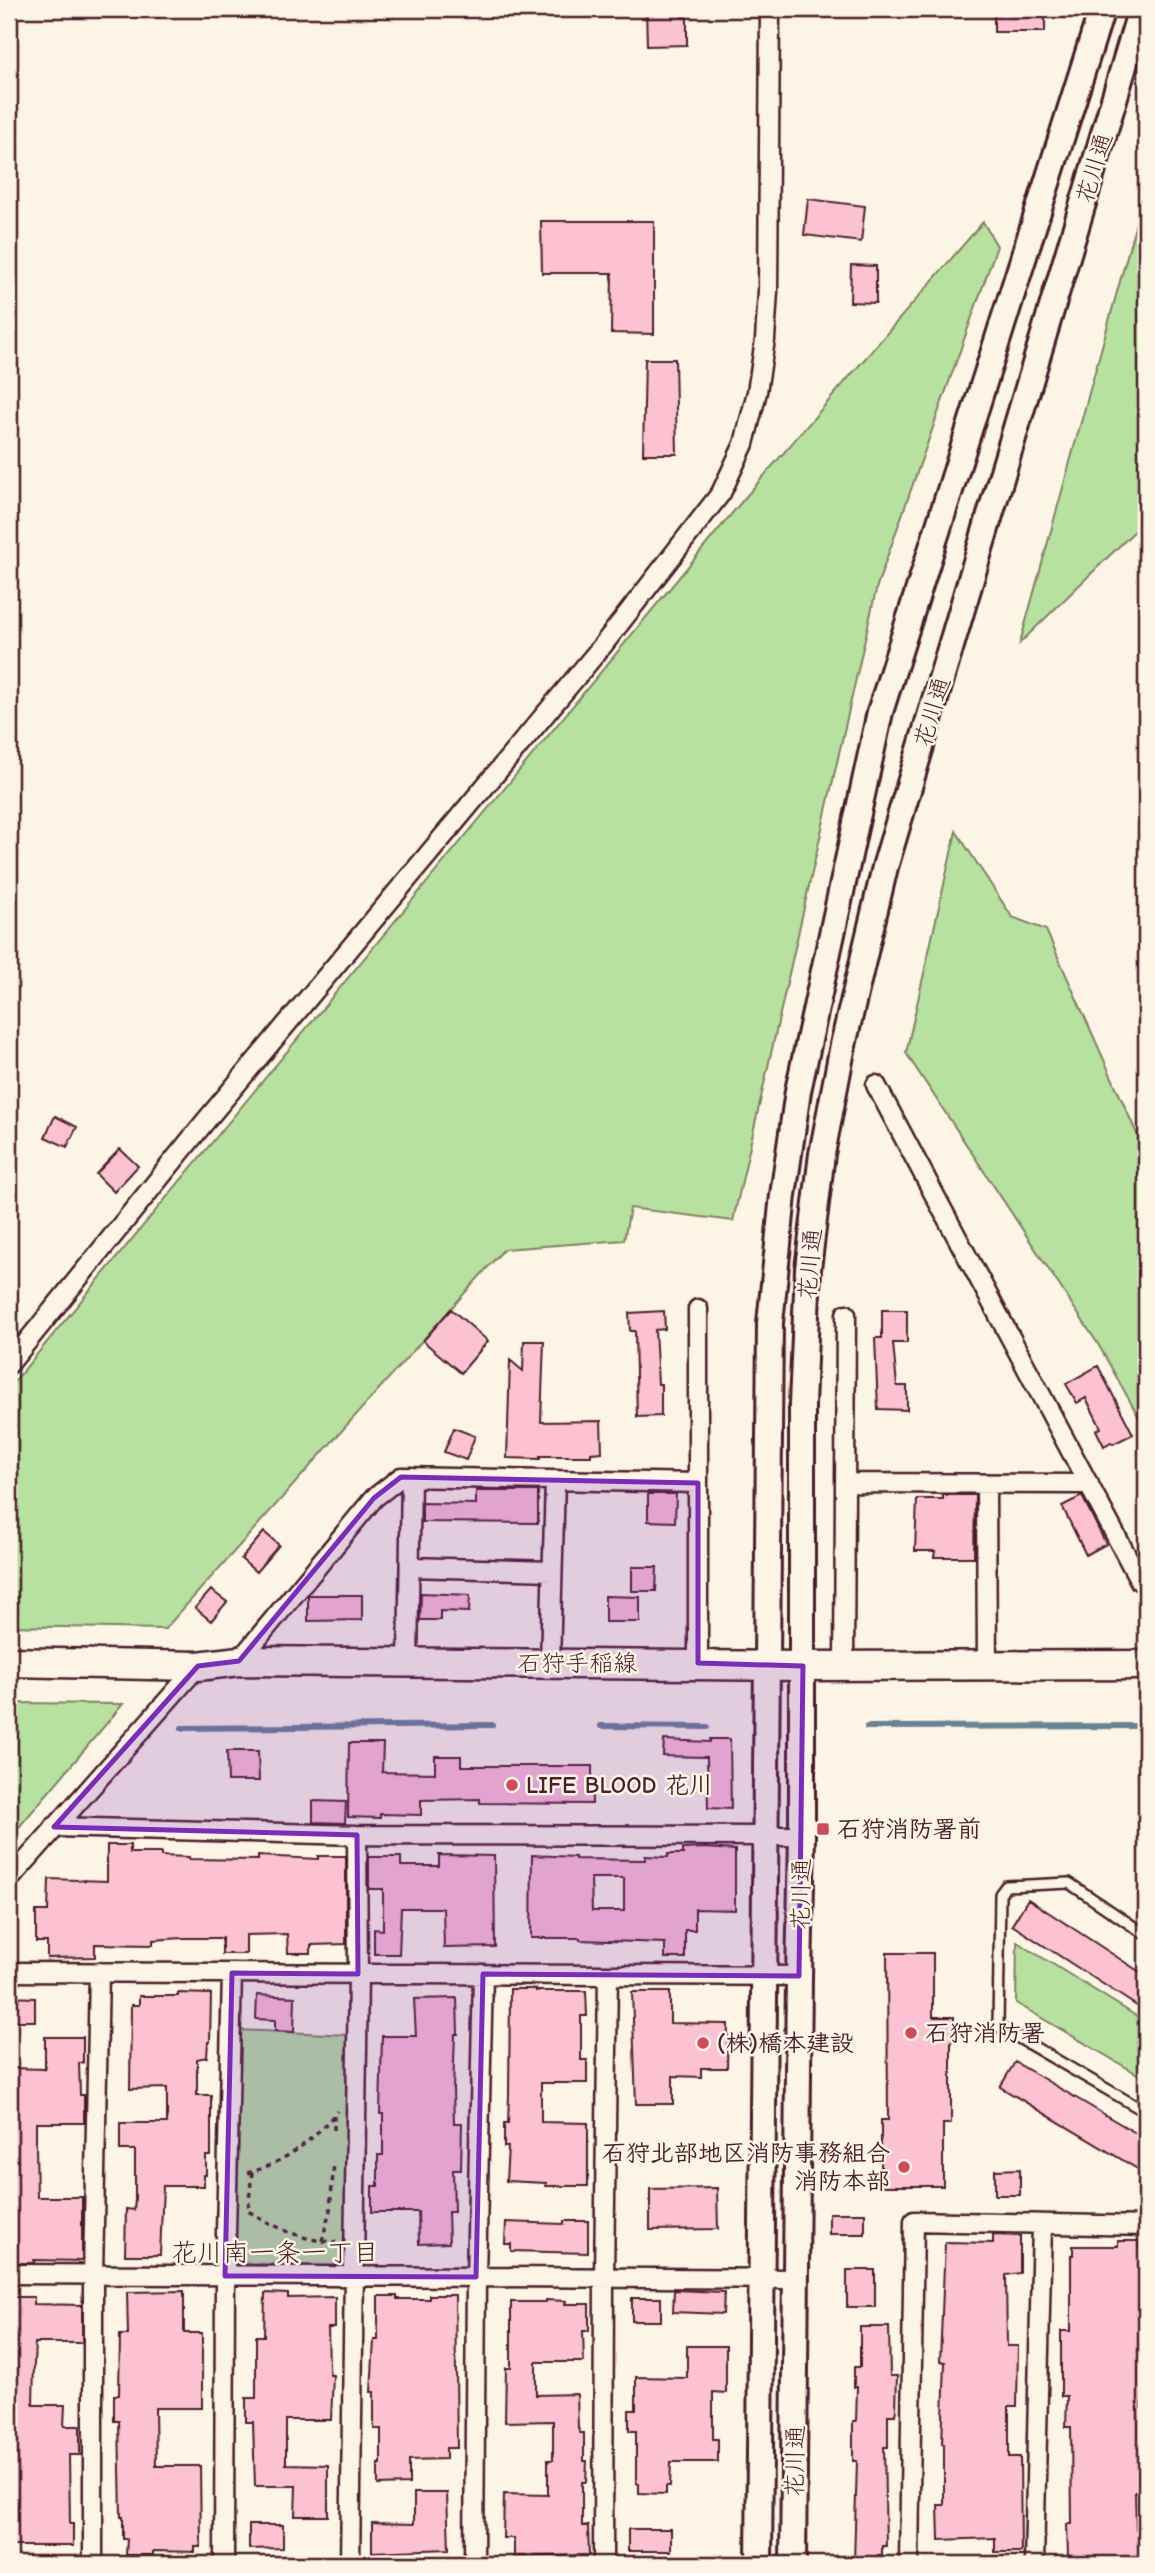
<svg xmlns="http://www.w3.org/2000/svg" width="1155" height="2573" font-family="'Comic Neue','Klee One',sans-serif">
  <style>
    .green { fill: #b7e19e; stroke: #808064; stroke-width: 2 }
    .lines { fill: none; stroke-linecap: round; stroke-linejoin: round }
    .stream { stroke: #678394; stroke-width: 6 }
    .building { fill: #fcc2d2; stroke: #4a1f2b; stroke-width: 2; fill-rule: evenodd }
    .lane-casing { stroke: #4a1f2b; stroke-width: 14 }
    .street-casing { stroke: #4a1f2b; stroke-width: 23 }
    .secondary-casing { stroke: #4a1f2b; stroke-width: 30 }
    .primary-casing { stroke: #4a1f2b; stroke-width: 33 }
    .path { stroke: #4a1f2b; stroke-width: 3.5; stroke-dasharray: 5 5; stroke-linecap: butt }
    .lane { stroke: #fcf5e5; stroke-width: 9 }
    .street { stroke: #fcf5e5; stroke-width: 18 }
    .secondary { stroke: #fcf5e5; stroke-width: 24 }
    .primary { stroke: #fcf5e5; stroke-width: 28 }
    .marked { fill: #7b2cbf; fill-opacity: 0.2; stroke: #7b2cbf; stroke-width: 5; stroke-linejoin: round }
    .poi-dot { fill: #d1495b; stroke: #fcf5e5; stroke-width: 2.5 }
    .labels { text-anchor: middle; stroke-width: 5; stroke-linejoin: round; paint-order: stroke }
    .street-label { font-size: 24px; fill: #4a1f2b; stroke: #fcf5e5 }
    .poi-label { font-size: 24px; font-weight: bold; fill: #4a1f2b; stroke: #fcf5e5; text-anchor: start }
    .neighbourhood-label { font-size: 26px; fill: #4a1f2b; stroke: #fcf5e5 }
  </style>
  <rect width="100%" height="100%" fill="#fcf5e5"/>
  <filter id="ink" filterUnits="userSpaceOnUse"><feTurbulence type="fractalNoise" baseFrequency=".0143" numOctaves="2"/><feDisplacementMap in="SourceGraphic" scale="14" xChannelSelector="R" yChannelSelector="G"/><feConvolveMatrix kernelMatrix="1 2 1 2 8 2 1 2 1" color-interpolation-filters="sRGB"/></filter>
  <g filter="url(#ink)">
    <path class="green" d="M1146 187V520L1020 643Z
      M983 222 997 246 877 586 733 1221 630 1208 624 1240 504 1249 165 1629 9 1626V1388L743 500Z
      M956 831 1012 917 1046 930 1146 1154V1430L1098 1344 906 1053Z
      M9 1703 123 1704 9 1839Z
      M1017 1942 1146 2022V2079L1016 2003Z
      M238 2030 349 2035 357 2106 344 2260 339 2267 238 2263 234 2257 228 2177Z"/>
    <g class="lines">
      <path class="stream" d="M601 1726 707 1727
        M867 1727 1146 1726
        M182 1728 492 1725"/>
    </g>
    <path class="building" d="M646 9H682V17H687V45L647 46Z
      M994 9H1045V32H994Z
      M808 199 865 206 861 242 804 235Z
      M541 221H654V334L611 333 612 273H542Z
      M851 265 876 266V303L850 302Z
      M645 359H675L677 454H643Z
      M55 1116 77 1127 67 1147 45 1137Z
      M120 1149 138 1166 114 1192 96 1174Z
      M451 1309 488 1341 461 1373 423 1341Z
      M882 1310H907V1343H893L897 1386H907V1410L878 1409 875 1338H882Z
      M664 1311 665 1329 655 1330 658 1384H661V1416L637 1417 635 1331H630L629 1313Z
      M524 1341H544L541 1422 601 1421 602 1452 591 1453V1456H540V1459L507 1458 510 1360 523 1371Z
      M1098 1366 1133 1434 1113 1444 1111 1442 1104 1446 1096 1430 1101 1428 1086 1398 1077 1403 1066 1384Z
      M454 1428 475 1436 466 1460 444 1452Z
      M476 1491H538V1523L422 1522V1503L476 1504Z
      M648 1494H676L675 1522 648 1521Z
      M943 1495H975L974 1557H934L935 1551H915L917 1499H943Z
      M1082 1496 1106 1544 1086 1555 1062 1506Z
      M264 1532 279 1545 256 1572 241 1559Z
      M632 1567H657L656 1591H632Z
      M211 1590 227 1602 211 1621 195 1608Z
      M421 1593 470 1595 469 1612 440 1611V1620H420Z
      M362 1595V1620L308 1621V1595Z
      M605 1596 640 1597V1622H605Z
      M710 1739H730L731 1809 708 1808 707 1757 663 1756 664 1740 710 1742Z
      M349 1743H383L382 1772 435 1773V1756H461V1766H592V1804L480 1803V1799L421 1800V1815L380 1814V1818L348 1817Z
      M227 1751H258L259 1781H228Z
      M313 1801 346 1802 345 1823 313 1822Z
      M107 1845H130V1853H161V1856L189 1857V1859L258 1860V1856L318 1859V1856H346V1944L311 1945V1953H288L287 1934 246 1935V1954H222V1938H183L153 1940V1945L95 1944V1957L47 1958V1942H36V1911H48L49 1879 107 1881Z
      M705 1848 735 1850V1910L695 1909V1930H685V1958H665V1943L580 1940V1938H531L532 1855 575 1857V1859L645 1860V1856L668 1857V1854H683V1849ZM591 1878H624V1911H592Z
      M439 1855 494 1856 495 1947 444 1948 443 1908H401L399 1954H374V1929L383 1930V1889H369V1857H401V1866H439Z
      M1028 1899 1146 1976V2012L1012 1925Z
      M887 1953H933V2017H954V2039L951 2042V2124H943V2186H881V2120H888Z
      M510 1989H536V1991H586L587 2016H581V2060H587V2083H541V2122L588 2123V2186H546V2183L506 2181 508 2147H504V2123H508L509 2095Z
      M632 1992H670V2023L728 2024 727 2068H701V2077L673 2076V2104H636Z
      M178 1993 211 1994 210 2042H208L207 2057 197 2059V2095H211V2156H206V2175H204V2186H163L160 2255H125L126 2209 134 2210 135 2199V2150H120V2123H167V2088L130 2089 131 2005H139V1996H178Z
      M257 1995 295 1997 294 2032 275 2031V2020L256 2019Z
      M9 1997 35 1998V2021H9Z
      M457 1998 458 2034H455L453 2089 454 2123H462L461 2170H453L454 2212H448L449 2243 419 2244 418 2212H372V2186H378V2155H383V2114H380L382 2036H416L414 1999Z
      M45 2037H83V2063H79L80 2095H84V2123H36V2145L37 2197H82V2261L34 2260V2263H9V2068L45 2069Z
      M1015 2062 1146 2139V2174L1000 2087Z
      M1020 2169V2195H995V2170Z
      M717 2188 718 2229 650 2230V2189Z
      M829 2213H865V2234H829Z
      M564 2221H588V2253L511 2251V2244H505L506 2222 564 2224Z
      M993 2235 1020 2236V2273L1006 2275 1007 2346H1018L1017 2406H1009V2457H1020L1021 2552H995V2538L939 2540 938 2505H944V2444H942L945 2362 940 2361 945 2242 993 2243Z
      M1118 2241H1139V2249H1142V2410H1146L1145 2437 1143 2493 1135 2492 1136 2529H1143V2564H1073V2556H1068L1067 2524H1072L1071 2427H1066L1067 2396H1061V2331H1071V2255H1073V2246H1118Z
      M847 2270H875V2307H847Z
      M674 2290 724 2292 723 2314 673 2312Z
      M184 2291V2333H202V2408H155L156 2466H200L201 2547H195V2552L153 2551V2555H126L127 2539H123V2517H121L119 2421H114V2395H119L120 2335H128L127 2292Z
      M265 2293 288 2294V2298L335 2297V2328H328L329 2367 330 2375H333L331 2420H286V2464L328 2465V2516H295L296 2486H255L253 2422H246V2398H256V2336H264Z
      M429 2295H455L457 2448H446V2459L409 2460V2484L378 2485V2464H381V2429H374V2392H371L374 2340H378V2296H397V2299H429Z
      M9 2297H34V2304L82 2305V2343H35L34 2364 33 2405H65L64 2426H80V2455H69L70 2524H73V2546H9Z
      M632 2298H661V2321H632Z
      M546 2300 566 2301 565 2304H589V2331H583L584 2362H536V2395L577 2394 578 2428 580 2433H584V2461H587L586 2482H582V2526H588L589 2555 514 2557V2538H503L504 2494 548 2495V2460H553V2421L505 2422 506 2368H511V2302H546Z
      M860 2327H889L890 2376H897L896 2410 895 2415H888V2447H884L886 2546H882V2555H878V2562L854 2561 857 2461H853V2421H856L857 2387H854V2367H860Z
      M687 2346H726V2393L713 2392V2439H718V2462H671L670 2486H666V2494L639 2493V2484L636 2483V2431H629V2410H636V2377L687 2378Z
      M414 2493H447L449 2549 372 2552V2523L414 2524Z
      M249 2525H283V2548L249 2549Z
      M628 2529H671V2551H628Z"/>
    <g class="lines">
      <g class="lane-casing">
        <path id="lane" d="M1146 1935 1069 1883 1006 1886 1000 1894 998 2026 1146 2112"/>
      </g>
      <g class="street-casing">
        <path id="street" d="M876 1085 1140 1581 1146 1585
          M698 1309V1663
          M9 1364 204 1123 603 645 721 493 744 444 757 392 765 340 768 291 770 9
          M845 1483 1089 1484
          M986 1484 987 1665
          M410 1567 552 1571
          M239 1661 374 1498 401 1477 698 1483
          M408 1662 411 1477
          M550 1663 555 1480
          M844 1666 846 1314
          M54 1827 357 1835 802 1836
          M9 1880 198 1666
          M9 1972 799 1976
          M9 2274 797 2279
          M93 2564V2275L99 1972
          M224 2564 225 2276 232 1973
          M350 2564 358 1974 357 1835
          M474 2564 476 2277 483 1974
          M603 2564 604 2278 608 1975
          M909 2564 914 2221 1146 2226
          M1034 2564 1042 2224"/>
      </g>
      <g class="secondary-casing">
        <path id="secondary" d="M759 2564 770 1323 783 1195 798 1091 880 712 1102 9
          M793 2564 799 1976 802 1836V1404L808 1269 822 1154 843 1045 885 867 1141 9"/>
      </g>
      <g class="primary-casing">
        <path id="primary" d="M9 1662 198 1666 239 1661 803 1666 1146 1665"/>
      </g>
      <path class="path" d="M334 2115V2130
        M252 2172 248 2211C277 2228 302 2241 336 2242
        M247 2173C283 2164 314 2140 337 2111
        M322 2241 330 2210 334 2162"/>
      <use href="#lane" class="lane"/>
      <use href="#street" class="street"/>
      <use href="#secondary" class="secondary"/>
      <use href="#primary" class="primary"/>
    </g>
  </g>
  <path class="marked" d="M401 1477 698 1483V1663L803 1666 799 1976 483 1974 476 2277 225 2276 232 1973 358 1974 357 1835 54 1827 198 1666 239 1661 374 1498Z"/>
  <g class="poi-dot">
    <circle cx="512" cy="1785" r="7"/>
    <rect x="816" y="1822" width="14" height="14" rx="3.5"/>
    <circle cx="911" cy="2033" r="7"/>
    <circle cx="703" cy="2043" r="7"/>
    <circle cx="904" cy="2167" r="7"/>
  </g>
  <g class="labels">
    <g class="street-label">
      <text transform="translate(1094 168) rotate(-73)" y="8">花川通</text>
      <text transform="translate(932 712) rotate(-73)" y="8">花川通</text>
      <text transform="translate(810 1264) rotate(-85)" y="8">花川通</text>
      <text x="577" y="1671">石狩手稲線</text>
      <text transform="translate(801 1894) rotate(-89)" y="8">花川通</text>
      <text transform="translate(795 2461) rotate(-89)" y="8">花川通</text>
    </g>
    <g class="poi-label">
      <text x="526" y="1793">LIFE BLOOD 花川</text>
      <text x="837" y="1837">石狩消防署前</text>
      <text x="925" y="2041">石狩消防署</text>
      <text x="717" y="2051">(株)橋本建設</text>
      <text x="890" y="2161" text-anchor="end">石狩北部地区消防事務組合<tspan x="890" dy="28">消防本部</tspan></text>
    </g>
    <g class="neighbourhood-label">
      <text x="275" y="2261">花川南一条一丁目</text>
    </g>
  </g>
  <rect width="1155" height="2573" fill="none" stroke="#fcf5e5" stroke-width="35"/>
  <rect x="18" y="18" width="1120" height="2538" fill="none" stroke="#4a1f2b" stroke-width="2.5" filter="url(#ink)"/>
</svg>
